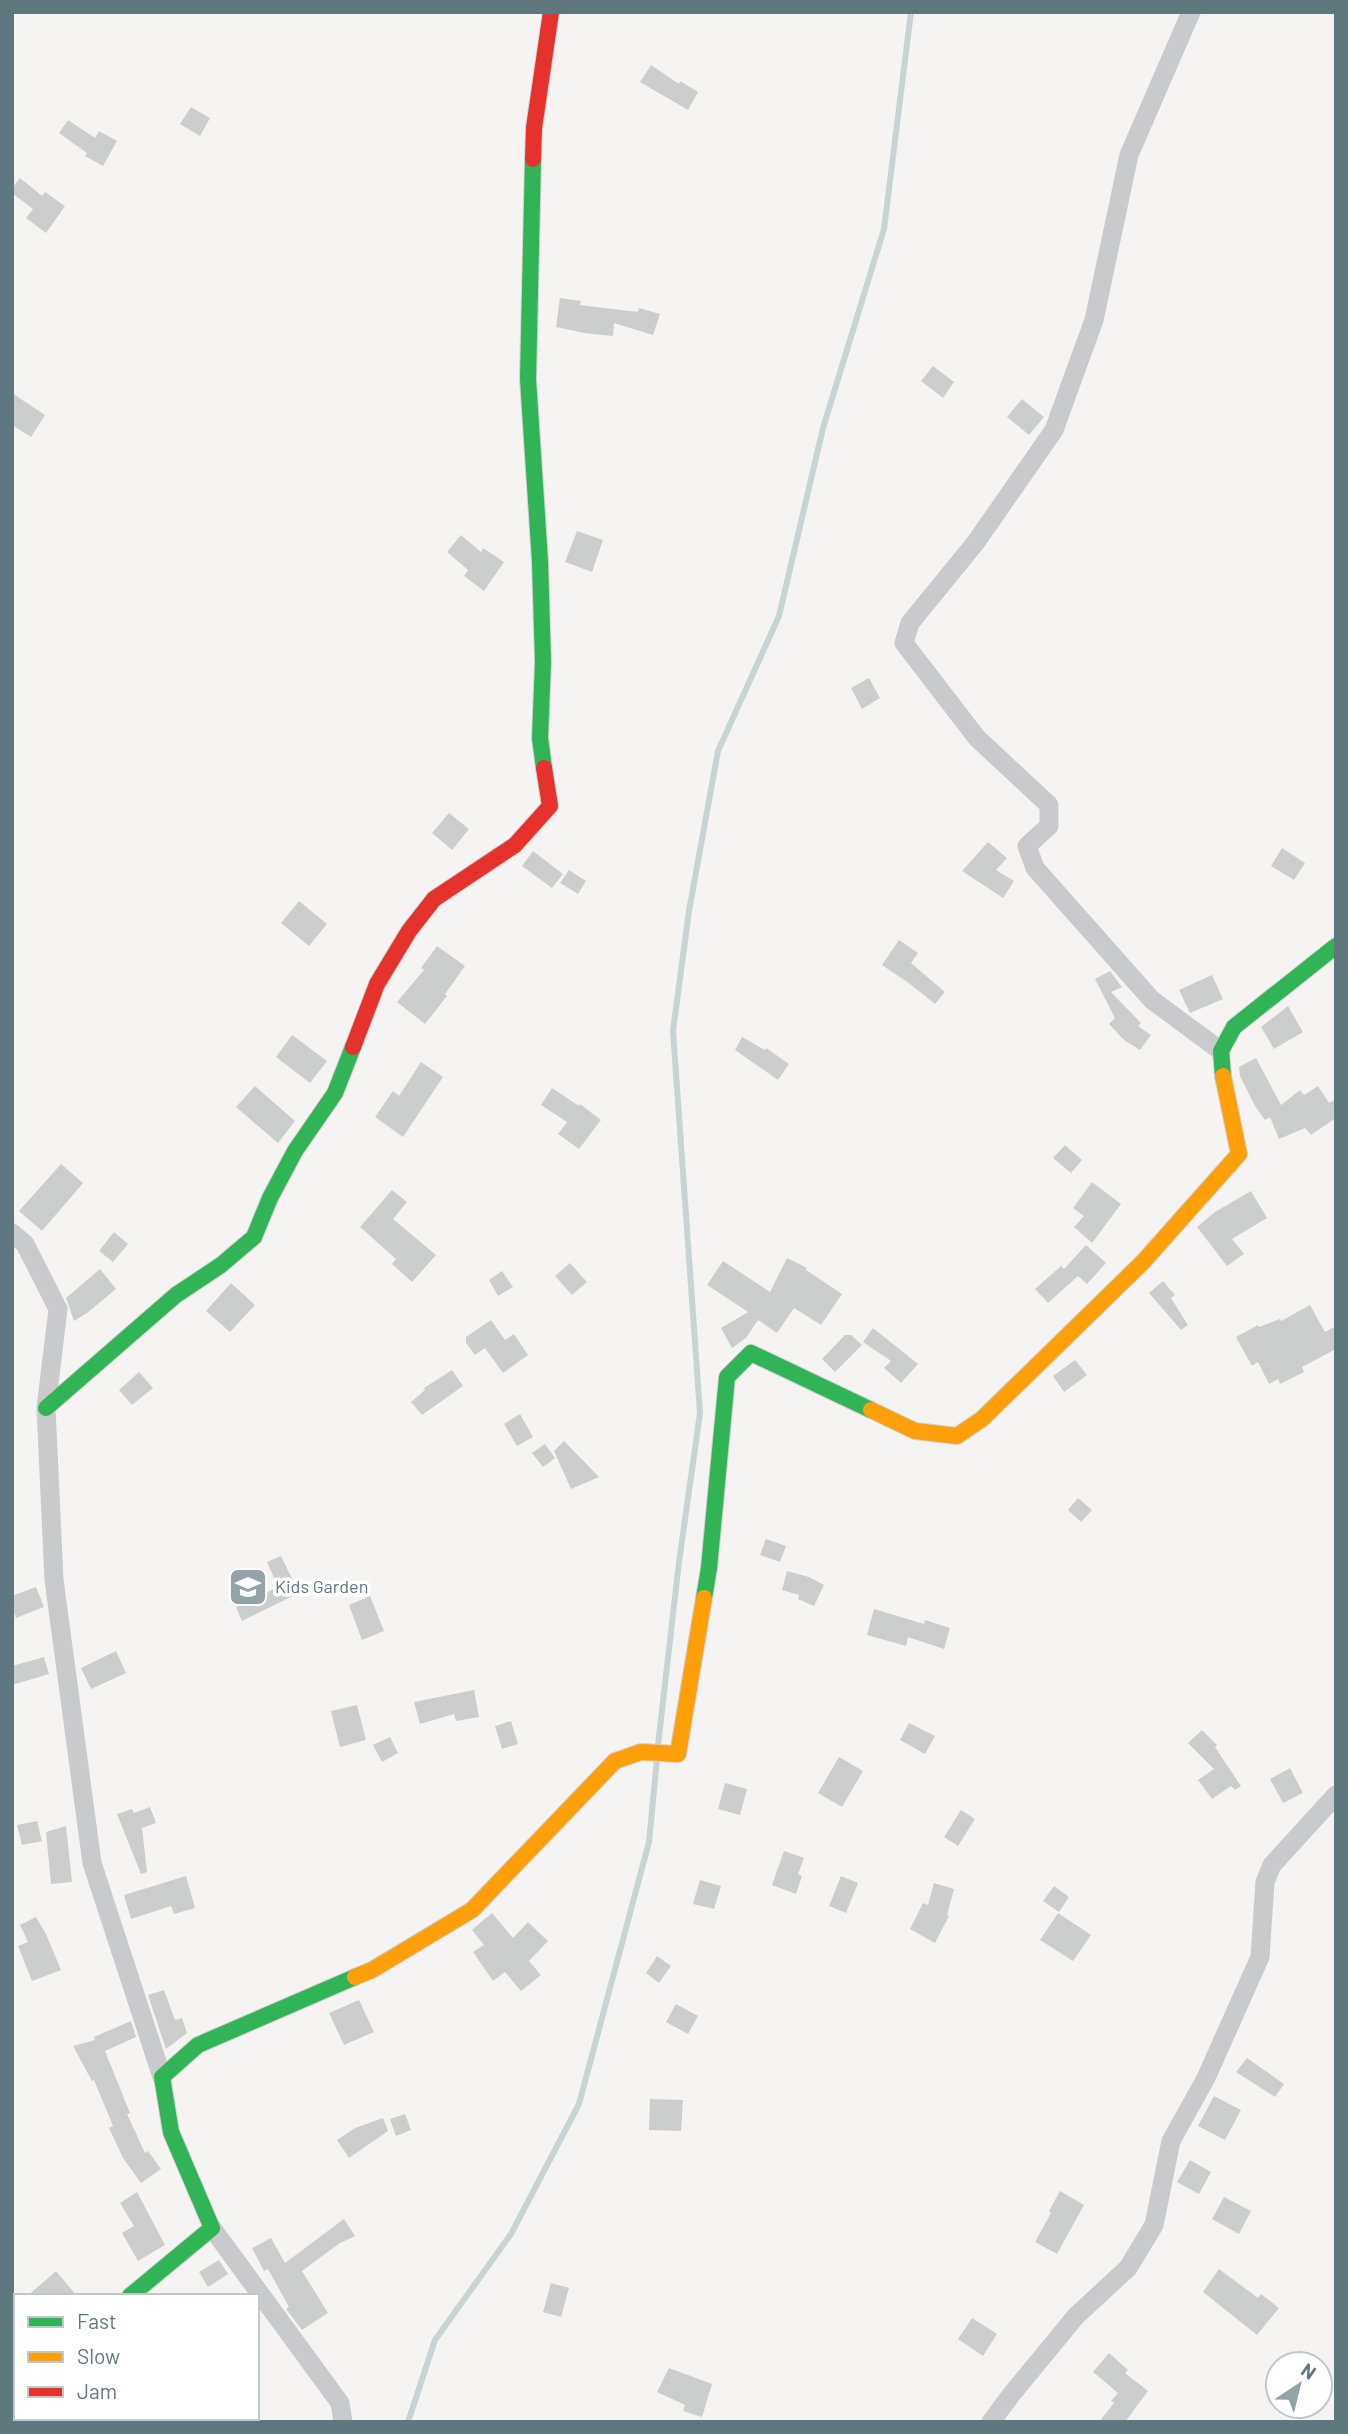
<svg xmlns="http://www.w3.org/2000/svg" width="1348" height="2434" font-family="Barlow,sans-serif">
  <style>
    .lines { fill: none; stroke-linecap: round; stroke-linejoin: round }
    .stream { stroke: #c8d4d4; stroke-width: 6 }
    .building { fill: #cccece }
    .fast-casing { stroke: #d0d1d1; stroke-width: 18 }
    .slow-casing { stroke: #d0d1d1; stroke-width: 18 }
    .jam-casing { stroke: #d0d1d1; stroke-width: 18 }
    .street { stroke: #c9cacb; stroke-width: 19 }
    .fast { stroke: #30b455; stroke-width: 16 }
    .slow { stroke: #ff9f0a; stroke-width: 16 }
    .jam { stroke: #e5322d; stroke-width: 16 }
    .labels { text-anchor: middle; stroke-width: 7; stroke-linejoin: round; paint-order: stroke }
    .poi-label { font-size: 18px; fill: #5f787e; stroke: #fff; text-anchor: start }
  </style>
  <rect width="100%" height="100%" fill="#f5f4f3"/>
  <g class="lines">
    <path class="stream" d="M658 1745 679 1562 700 1413 673 1031 689 911 718 751 779 616 823 428 884 229 911 12
      M408 2422 435 2340 511 2234 579 2104 649 1842 657 1759"/>
  </g>
  <path class="building" d="M651 65 679 84 680 81 698 92 688 110 640 82Z
    M191 107 210 118 200 136 180 124Z
    M68 120 95 138 99 131 117 141 103 166 85 156 87 153 59 133Z
    M20 178 42 196 45 192 65 206 46 233 26 218 33 209 12 193V188Z
    M560 298 581 301 580 305 638 312 639 308 660 314 653 335 614 323 613 336 584 333 556 327Z
    M933 366 954 382 943 398 921 381Z
    M12 393 45 415 31 437 12 425Z
    M1022 399 1044 417 1029 435 1007 417Z
    M577 531 603 540 592 572 565 562Z
    M461 535 481 552 483 548 504 562 484 591 464 576 468 570 447 552Z
    M869 678 880 698 862 709 851 688Z
    M449 813 469 829 452 850 432 833Z
    M988 842 1007 858 996 870 1014 881 1003 898 962 871Z
    M1282 848 1305 863 1294 880 1271 866Z
    M533 851 563 874 552 888 522 866Z
    M569 870 586 881 578 894 560 883Z
    M299 901 327 924 309 946 281 923Z
    M899 940 918 953 911 963 945 992 935 1004 910 984 882 965Z
    M437 946 465 966 445 994 447 996 425 1024 397 1002 424 970 421 968Z
    M1110 971 1122 987 1111 992 1141 1023 1138 1026 1151 1035 1140 1050 1124 1040 1109 1024 1115 1018 1095 979Z
    M1212 975 1223 999 1190 1013 1179 990Z
    M1288 1006 1303 1032 1274 1049 1261 1027Z
    M292 1035 327 1061 310 1083 276 1057Z
    M742 1037 765 1050 766 1048 789 1064 778 1080 735 1050Z
    M1256 1058 1281 1105 1300 1090 1304 1095 1318 1086 1329 1103 1336 1099V1118L1311 1135 1305 1128 1279 1139 1270 1117 1265 1120 1255 1106 1240 1076 1239 1067Z
    M421 1062 443 1077 403 1137 375 1117 393 1091 399 1096Z
    M255 1086 295 1121 278 1143 236 1107Z
    M552 1088 579 1106 580 1104 601 1120 579 1149 558 1134 567 1122 541 1105Z
    M1065 1145 1082 1160 1071 1173 1053 1158Z
    M61 1164 83 1183 42 1231 19 1211Z
    M1092 1182 1121 1204 1092 1243 1074 1227 1084 1216 1073 1208Z
    M392 1190 407 1202 393 1219 436 1255 412 1282 392 1264 396 1259 360 1227Z
    M1251 1191 1267 1218 1232 1239 1244 1254 1227 1266 1197 1227 1215 1212Z
    M114 1232 128 1244 113 1262 99 1251Z
    M1086 1245 1106 1263 1087 1284 1078 1276 1048 1303 1035 1289 1061 1266 1064 1269Z
    M787 1258 807 1268 806 1270 842 1294 821 1325 794 1308 777 1333 758 1320 746 1338 732 1348 721 1328 748 1312 707 1285 723 1261 770 1292Z
    M570 1263 587 1282 572 1295 555 1276Z
    M100 1269 116 1289 87 1313 74 1321 66 1298Z
    M502 1271 513 1287 498 1296 489 1280Z
    M1163 1281 1175 1295 1171 1298 1188 1325 1181 1330 1149 1293Z
    M231 1283 255 1305 230 1332 206 1311Z
    M1310 1305 1325 1332 1336 1326V1349L1302 1367 1304 1372 1280 1384 1278 1379 1269 1384 1258 1362 1252 1366 1236 1337 1258 1325 1259 1327 1280 1319 1281 1321Z
    M491 1320 505 1340 514 1334 528 1355 503 1373 485 1348 475 1355 466 1343V1337Z
    M873 1328 918 1364 901 1383 884 1368 891 1361 863 1342Z
    M845 1335H851L862 1345 835 1372 822 1359Z
    M1075 1360 1087 1375 1064 1392 1053 1376Z
    M452 1370 463 1386 422 1415 411 1402 425 1390 424 1388Z
    M139 1372 153 1388 132 1405 119 1390Z
    M520 1414 533 1437 517 1446 504 1424Z
    M564 1441 599 1477 571 1489 554 1451Z
    M545 1444 555 1458 543 1467 532 1453Z
    M1078 1498 1092 1510 1081 1522 1068 1510Z
    M766 1539 786 1546 780 1562 760 1555Z
    M281 1556 299 1593 242 1621 236 1607 278 1587 267 1562Z
    M787 1571 809 1577 824 1585 814 1606 798 1599 799 1595 782 1590Z
    M36 1587 44 1607 16 1618 12 1607V1596Z
    M370 1596 384 1631 362 1640 349 1605Z
    M874 1609 924 1624 925 1620 950 1628 944 1649 908 1637 906 1646 867 1635Z
    M116 1651 126 1673 91 1689 81 1668Z
    M44 1657 49 1674 12 1685V1666Z
    M474 1690 479 1717 456 1721 454 1714 420 1724 414 1702Z
    M357 1705 366 1740 340 1747 331 1711Z
    M511 1721 518 1744 502 1749 495 1726Z
    M909 1723 935 1736 925 1754 900 1740Z
    M1202 1730 1217 1745 1215 1747 1241 1786 1235 1790 1231 1786 1212 1799 1198 1780 1214 1769 1188 1743Z
    M390 1737 398 1753 382 1762 373 1745Z
    M839 1757 863 1771 842 1807 818 1793Z
    M1290 1768 1303 1793 1283 1803 1270 1779Z
    M725 1783 747 1789 740 1815 718 1809Z
    M150 1807 156 1823 142 1828 147 1872 141 1874 117 1814 132 1809 134 1813Z
    M961 1810 975 1819 958 1846 944 1837Z
    M37 1821 42 1841 22 1845 17 1825Z
    M66 1826 72 1882 51 1884 46 1832Z
    M784 1851 804 1858 798 1874 802 1876 796 1894 772 1885Z
    M186 1876 195 1908 174 1914 171 1906 131 1919 124 1895Z
    M841 1876 858 1883 846 1913 829 1906Z
    M700 1880 721 1886 714 1909 693 1904Z
    M934 1883 954 1889 947 1915 949 1916 935 1943 910 1929 923 1903 928 1905Z
    M1054 1886 1069 1897 1059 1912 1043 1901Z
    M492 1913 513 1938 528 1922 548 1941 529 1961 541 1975 521 1991 505 1972 493 1981 473 1952 484 1945 472 1930Z
    M1058 1913 1091 1935 1073 1961 1040 1940Z
    M36 1917 46 1934 61 1970 32 1981 18 1946 28 1942 20 1925Z
    M657 1956 671 1966 659 1983 646 1973Z
    M164 1990 175 2020 182 2018 187 2033 166 2049 148 1995Z
    M359 2000 374 2032 344 2045 329 2013Z
    M676 2004 698 2016 688 2034 666 2022Z
    M131 2021 136 2037 105 2051 130 2113 127 2114 145 2153 148 2151 161 2169 141 2183 123 2158 109 2128 113 2126 94 2080 92 2081 73 2046 95 2040 94 2037Z
    M1247 2058 1284 2084 1275 2097 1236 2072Z
    M1214 2096 1241 2110 1225 2140 1198 2126Z
    M650 2099 683 2100 681 2131 649 2130Z
    M405 2114 411 2130 396 2136 390 2119Z
    M383 2118 388 2131 349 2158 337 2140 355 2128Z
    M1190 2160 1211 2172 1199 2194 1177 2182Z
    M1060 2191 1084 2205 1057 2254 1035 2242 1051 2213 1049 2211Z
    M137 2192 165 2245 138 2261 122 2233 134 2226 120 2203Z
    M1224 2197 1251 2211 1239 2234 1212 2219Z
    M344 2219 355 2236 340 2243 302 2271 328 2313 302 2330 286 2309 289 2307 268 2269 264 2271 252 2248 271 2238 285 2263Z
    M219 2260 228 2274 208 2287 199 2272Z
    M1219 2269 1258 2298 1261 2294 1279 2308 1257 2335 1203 2292Z
    M56 2271 77 2296H27L47 2279Z
    M551 2283 569 2288 561 2317 543 2312Z
    M972 2318 997 2334 983 2356 958 2339Z
    M1109 2353 1128 2370 1125 2373 1148 2391 1125 2422H1099L1114 2403 1111 2401 1118 2393 1093 2372Z
    M669 2368 712 2384 702 2417 683 2411 685 2405 657 2392Z"/>
  <g class="lines">
    <g class="fast-casing">
      <path id="fast" d="M533 159 528 379 540 561 543 662 540 738 544 768
        M1223 1076 1221 1051 1234 1027 1336 946
        M46 1408 176 1295 221 1265 254 1237 270 1198 295 1151 335 1093 353 1047
        M704 1598 709 1568 727 1377 751 1353 871 1410
        M130 2296 212 2228 171 2132 162 2077 198 2045 355 1977"/>
    </g>
    <g class="slow-casing">
      <path id="slow" d="M871 1410 915 1431 957 1436 982 1419 1143 1262 1239 1154 1223 1076
        M355 1977 372 1970 472 1910 615 1761 641 1752 678 1754 704 1598"/>
    </g>
    <g class="jam-casing">
      <path id="jam" d="M533 159 534 128 551 12
        M353 1047 377 984 409 931 434 899 515 845 550 806 544 768"/>
    </g>
    <path class="street" d="M1191 12 1129 155 1094 320 1054 430 976 542 910 623 904 643 977 738 1049 805V826L1027 846 1035 868 1152 1000 1221 1051
      M12 1233 25 1244 58 1309 46 1408 54 1580 92 1863 162 2077
      M212 2228 340 2403 343 2422
      M12 2393 16 2390
      M991 2422 1011 2395 1076 2316 1128 2268 1154 2225 1171 2141 1206 2078 1260 1957 1265 1882 1272 1865 1336 1795"/>
    <use href="#fast" class="fast"/>
    <use href="#slow" class="slow"/>
    <use href="#jam" class="jam"/>
  </g>
  <defs>
    <g id="school-square" transform="scale(2.0125)"><rect x="-9" y="-9" width="18" height="18" rx="4" fill="#94a3a7" stroke="#fff"/><path d="M0-5L7-2L0 1L-7-2ZM-4 1L0 2.5L4 1V4Q0 6-4 4Z" fill="#fff"/></g>
  </defs>
  <g fill-rule="evenodd">
    <use href="#school-square" x="248" y="1587"/>
  </g>
  <g class="labels">
    <g class="poi-label">
      <text x="275" y="1593">Kids Garden</text>
    </g>
  </g>
  <rect width="1348" height="2434" fill="none" stroke="#5f787e" stroke-width="28"/>
  <rect x="14" y="2294" width="245" height="126" fill="#ffffff" stroke="#bfc9cb" stroke-width="2"/>
  <rect x="28" y="2317" width="35" height="10" fill="#30b455" stroke="#bfc9cb" stroke-width="2"/>
  <text x="77" y="2329" font-size="21" fill="#5f787e">Fast</text>
  <rect x="28" y="2352" width="35" height="10" fill="#ff9f0a" stroke="#bfc9cb" stroke-width="2"/>
  <text x="77" y="2364" font-size="21" fill="#5f787e">Slow</text>
  <rect x="28" y="2387" width="35" height="10" fill="#e5322d" stroke="#bfc9cb" stroke-width="2"/>
  <text x="77" y="2399" font-size="21" fill="#5f787e">Jam</text>
  <g transform="translate(1299 2385) rotate(35)"><circle r="33" fill="#ffffff" stroke="#bfc9cb" stroke-width="2"/>
  <path d="M0-5L12 26L0 18L-12 26Z" fill="#94a3a7"/>
  <text y="-10" font-size="19" font-weight="bold" text-anchor="middle" fill="#5f787e">N</text>
  </g>
</svg>
